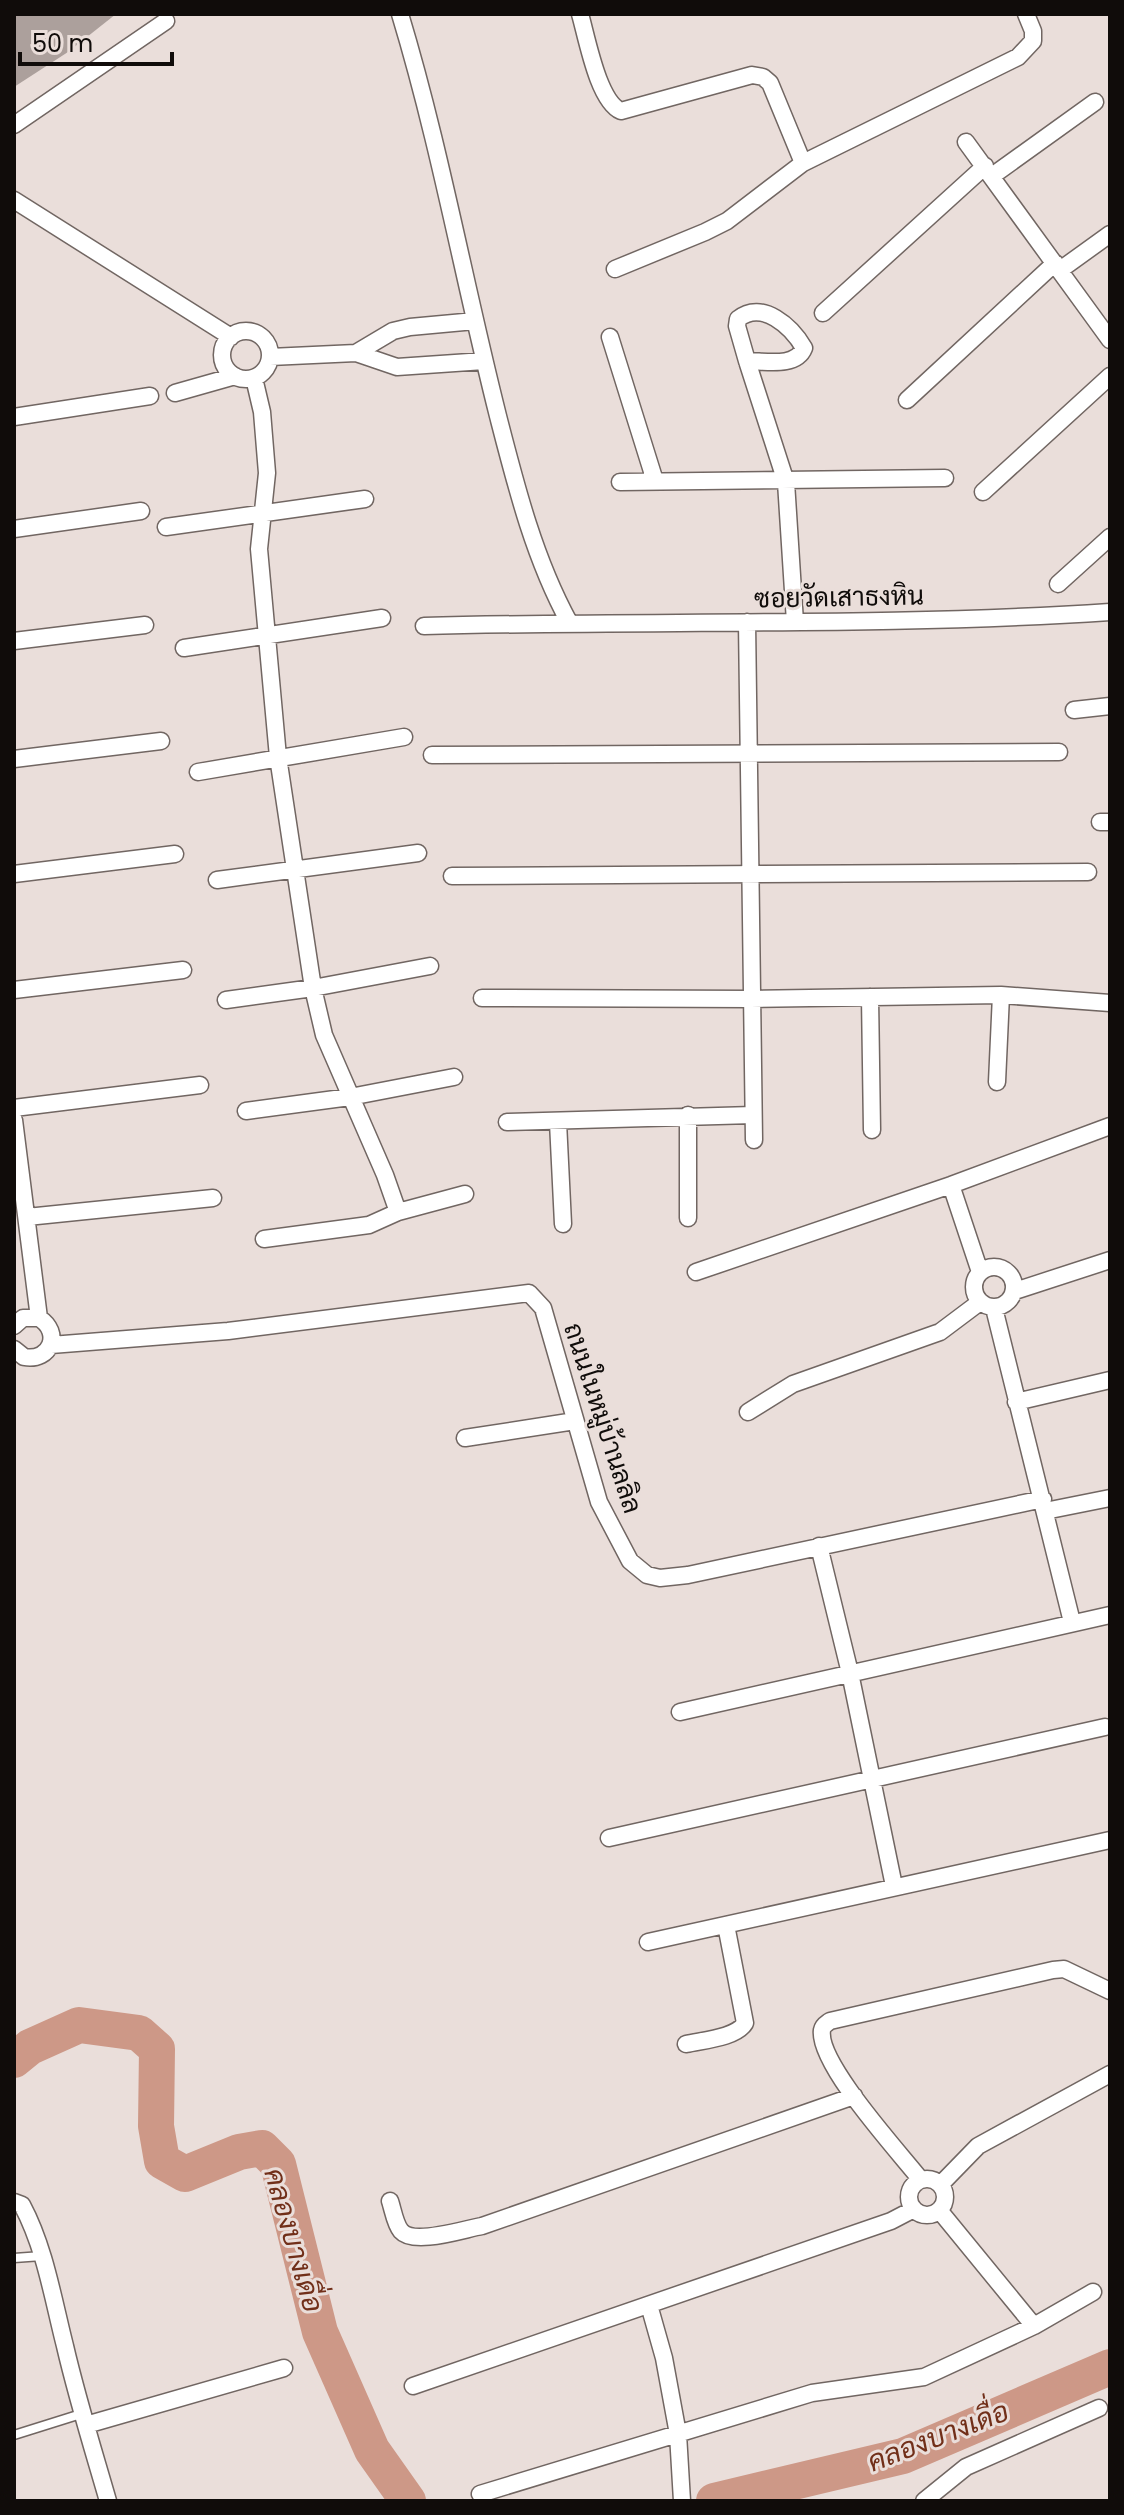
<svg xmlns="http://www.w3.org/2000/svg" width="1124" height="2515" font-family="Poppins,Sarabun,sans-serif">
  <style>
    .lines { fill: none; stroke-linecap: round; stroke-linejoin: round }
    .river { stroke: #cd9887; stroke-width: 36 }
    .building { fill: #aca09c }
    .lane-casing { stroke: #716662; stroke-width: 11 }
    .street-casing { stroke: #716662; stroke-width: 19 }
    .lane { stroke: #fff; stroke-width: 8 }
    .street { stroke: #fff; stroke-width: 16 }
    .labels { text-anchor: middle; stroke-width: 6; stroke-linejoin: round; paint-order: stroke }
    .street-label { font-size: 26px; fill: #100c0a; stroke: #eadeda }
    .water-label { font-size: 28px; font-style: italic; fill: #712f19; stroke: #eadeda }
  </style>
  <rect width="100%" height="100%" fill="#eadeda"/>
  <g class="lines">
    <path class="river" d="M14 2060 30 2047 79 2025 139 2033 157 2049 156 2126 162 2161 185 2174 239 2152 262 2148 278 2164 320 2332 372 2450 408 2501
      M714 2501 903 2456 1110 2367"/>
  </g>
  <path class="building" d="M14 14H116L68 52 14 87Z"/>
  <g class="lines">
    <g class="lane-casing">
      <path id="lane" d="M14 2258 42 2256
        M14 2435 81 2414"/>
    </g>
    <g class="street-casing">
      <path id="street" d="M400 14C440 146 464 282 498 416 516 486 534 558 569 622
        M580 14C587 38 598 101 621 111L752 75 763 77 770 83 803 163
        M14 125 166 21
        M966 142 1110 340
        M992 176 1095 102
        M14 200 231 337
        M615 269 705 232 727 221 803 163 1018 57 1033 41V31L1026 14
        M1060 270 1110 234
        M823 313 985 166
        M222 355a24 24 0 1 1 48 0a24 24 0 1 1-48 0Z
        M610 337 655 481
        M356 353 393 331 410 327 475 321
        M270 357 356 353 397 367 484 361
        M747 361C765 361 796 368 804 348 792 327 762 299 738 319L737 326 747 361 786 482 795 622
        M254 378 262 412 267 473 259 549 278 757 313 988 324 1035 385 1175 398 1212
        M175 393 235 376
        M907 400 1055 263
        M14 417 150 396
        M620 482 945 478
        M983 492 1110 376
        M166 527 365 499
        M14 529 141 511
        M1058 584 1110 537
        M747 622 754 1140
        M424 626C652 620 882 627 1110 612
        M14 641 145 625
        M184 648 382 618
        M1074 710 1110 706
        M432 755 1059 752
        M14 759 161 741
        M198 772 404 737
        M1100 822H1110
        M14 874 175 854
        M452 876 1088 872
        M217 880 418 853
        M14 990 183 970
        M870 997 872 1130
        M482 998 751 999 1001 995 1110 1003
        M226 1000 313 988 430 966
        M997 1082 1001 995
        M14 1108 200 1085
        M246 1111 350 1097 454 1077
        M688 1115V1218
        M14 1120 39 1318
        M507 1122 753 1115
        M558 1122 563 1224
        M951 1185 980 1272
        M27 1217 213 1198
        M264 1239 369 1225 398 1212 465 1194
        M974 1287a20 20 0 1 1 40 0a20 20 0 1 1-40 0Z
        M696 1272 951 1185 1110 1126
        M1015 1291 1110 1260
        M994 1308 1072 1622
        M14 1326 23 1318H39C62 1332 51 1362 24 1357L14 1349
        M51 1345 228 1331 529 1293 543 1308 599 1502 630 1561 647 1575 660 1578 688 1575 1043 1499
        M1016 1402 1110 1380
        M748 1412 793 1384 940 1332 980 1302
        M465 1438 575 1421
        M1045 1511 1110 1498
        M819 1546 850 1673 894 1886
        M680 1712 1110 1615
        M609 1838 1105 1727
        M648 1942 1110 1840
        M686 2044C703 2040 736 2038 745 2023L726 1925
        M909 2197a18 18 0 1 1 36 0a18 18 0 1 1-36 0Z
        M921 2180C899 2152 817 2063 822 2030 823 2025 826 2024 830 2021L1053 1970 1064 1969 1110 1991
        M941 2184 978 2146 1110 2074
        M390 2201C393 2210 395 2224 401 2231 414 2246 464 2229 482 2226L854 2096
        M14 2202 22 2205C45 2248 53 2299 65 2346 77 2398 93 2449 108 2501
        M939 2210 1034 2326
        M649 2305 664 2358 678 2434 682 2501
        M413 2386 891 2221 914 2209
        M86 2425 284 2368
        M480 2494 812 2393 924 2377 1034 2326 1093 2292
        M924 2501 966 2467 1099 2408"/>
    </g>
    <use href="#lane" class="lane"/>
    <use href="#street" class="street"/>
  </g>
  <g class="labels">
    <g class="street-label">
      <text transform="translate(839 597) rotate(-1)" y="9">ซอยวัดเสาธงหิน</text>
      <text transform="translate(603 1418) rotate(72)" y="9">ถนนในหมู่บ้านลลิล</text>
    </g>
    <g class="water-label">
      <text transform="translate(294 2240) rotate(74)" y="10">คลองบางเดื่อ</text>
      <text transform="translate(938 2436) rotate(-21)" y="10">คลองบางเดื่อ</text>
    </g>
  </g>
  <rect width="1124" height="2515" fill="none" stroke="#100c0a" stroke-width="32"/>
  <path d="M20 52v12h152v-12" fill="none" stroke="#100c0a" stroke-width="4"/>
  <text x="32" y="52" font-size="24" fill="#100c0a" stroke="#eadeda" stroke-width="6" paint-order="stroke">50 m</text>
</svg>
